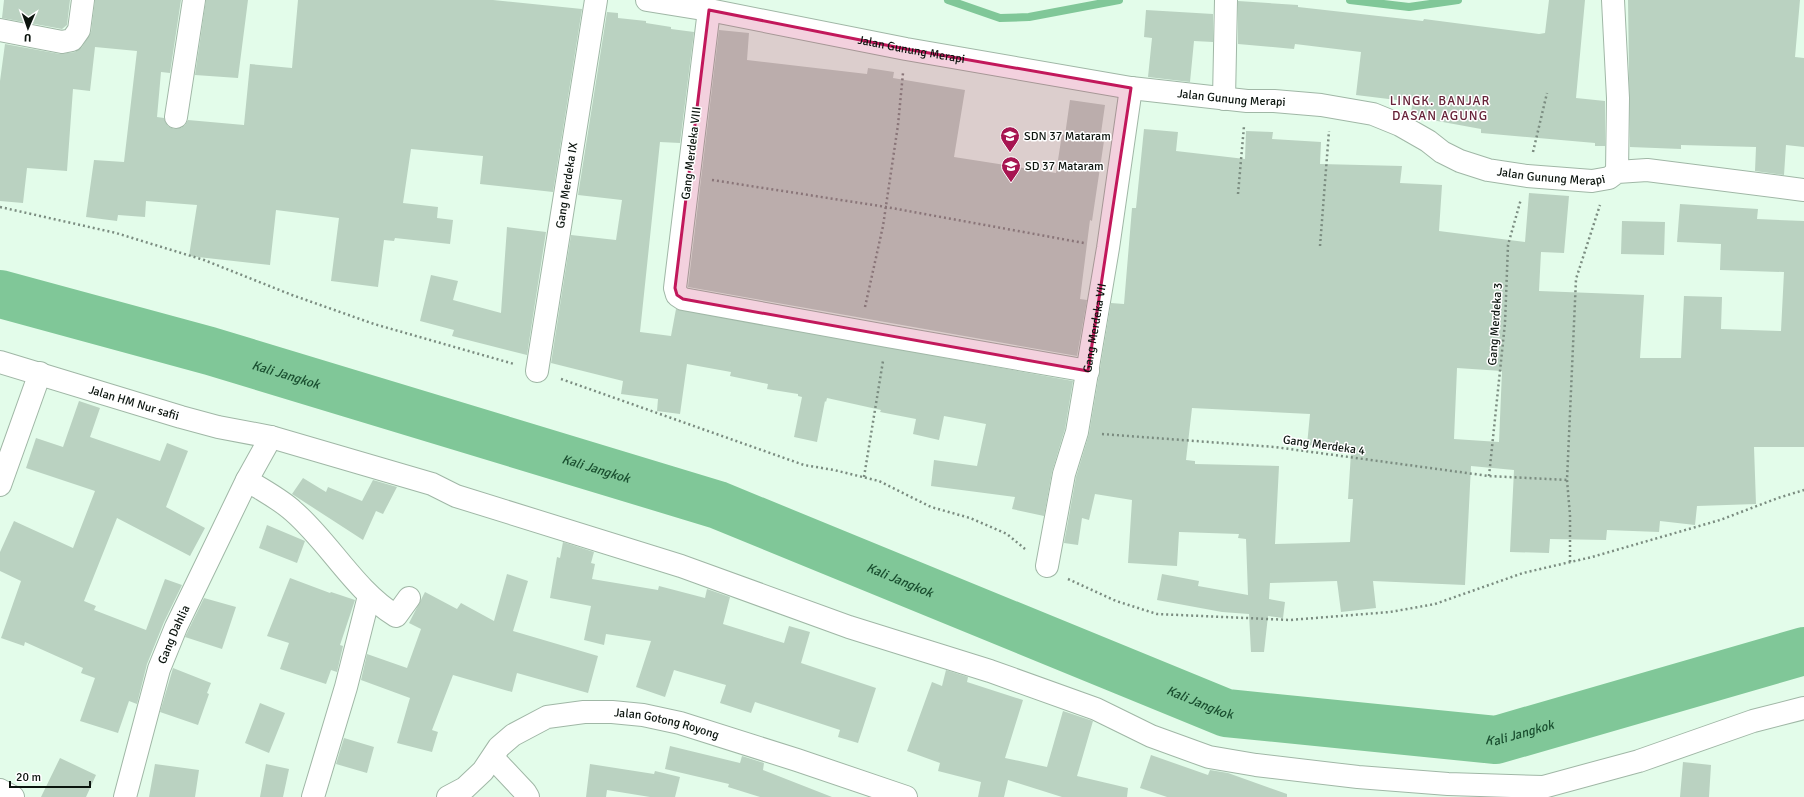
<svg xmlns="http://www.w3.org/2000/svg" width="1804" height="797" font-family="Signika,sans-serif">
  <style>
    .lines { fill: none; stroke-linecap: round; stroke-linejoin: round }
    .stream { stroke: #80c798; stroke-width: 8 }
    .river { stroke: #80c798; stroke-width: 48 }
    .building { fill: #bad2c1; fill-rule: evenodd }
    .minor-casing { stroke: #a0b7a6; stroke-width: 24 }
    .path { stroke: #7b8c80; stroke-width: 2.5; stroke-dasharray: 2 3; stroke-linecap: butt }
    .minor { stroke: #fff; stroke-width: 22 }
    .marked { fill: #c2185b; fill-opacity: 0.2; stroke: #c2185b; stroke-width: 3; stroke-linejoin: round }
    .labels { text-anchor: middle; stroke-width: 3; stroke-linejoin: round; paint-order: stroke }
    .street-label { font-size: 12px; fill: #0b140e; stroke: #fff }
    .poi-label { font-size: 12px; fill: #0b140e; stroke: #fff; text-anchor: start }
    .neighbourhood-label { font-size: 13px; letter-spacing: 1px; fill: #662237; stroke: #fff }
    .water-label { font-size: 13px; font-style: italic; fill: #194e2f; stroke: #fff }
  </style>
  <rect width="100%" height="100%" fill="#e3fcea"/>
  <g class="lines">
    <path class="stream" d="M948 0 1000 18 1029 17 1119 0
      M1350 0 1409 7 1458 0"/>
    <path class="river" id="s1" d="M0 294 210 351 718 505 1226 713 1496 740 1804 651"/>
  </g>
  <path class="building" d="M4 0H70L67 25 62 29 2 18Z
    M95 0H181L170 73 161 72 157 117 164 118 168 126 174 129 181 128 185 125 188 120 244 125 250 64 292 68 298 0H493L582 9 553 192 480 184 483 156 411 149 403 203 438 207 437 218 453 220 450 244 395 238 394 241 384 240 378 287 331 281 339 218 276 210 270 265 189 256 197 205 146 201 145 217 118 215 117 221 86 217 94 160 124 162 137 51 95 47 90 91 73 89 67 171 27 168 23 203 0 201V81L5 44 60 54 75 52 82 47 91 32Z
    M206 0H248L238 78 195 75Z
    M1549 0H1585L1576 98 1605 101V146H1595V143L1481 133V129L1410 116 1413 102 1356 95 1361 52 1295 44 1294 49 1238 44V1L1298 5V7L1423 21 1424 19 1539 34 1545 33Z
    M1628 0H1800L1795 57 1804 58V147L1786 145 1784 175 1755 171 1756 147 1681 145V149L1630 147Z
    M1146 10 1213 14V42L1194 41 1190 82 1148 77 1152 38 1144 37Z
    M607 12 618 13V18L646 21V23L671 27V29L694 32 680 143 660 142 640 332 671 336 676 309 1073 381 1065 429 1052 472 1044 516 1012 509 1015 497 931 486 934 460 977 466 986 424 944 416 939 440 913 434 916 419 880 412 881 410 827 398 826 402 825 401 817 442 794 437 802 397 798 396V394L767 389 768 384 730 376 731 372 687 364 680 414 657 411 658 399 621 394 623 381 551 363 571 235 616 240 622 200 578 195Z
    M719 30 749 33 747 60 867 74 868 68 894 72 893 78 965 90 954 157 1056 173 1062 134 1065 135 1070 100 1105 105 1100 140 1104 141 1092 221 1090 220 1080 299 1087 300 1077 356 688 287Z
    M1144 129 1178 132 1176 151 1245 159 1246 131 1273 132 1272 139 1321 142 1320 164 1402 166 1400 183 1442 185 1439 231 1525 242 1529 193 1569 196 1564 253 1541 252 1539 291 1644 295 1640 358H1681L1684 296 1722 297 1721 329 1781 331 1784 272 1720 270 1721 244 1677 242 1680 204 1758 209 1757 219 1804 221V447H1754L1756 504 1697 506 1695 525 1660 521 1659 532 1607 530 1606 540 1550 539 1549 553 1510 552 1514 470 1471 466 1465 585 1373 581 1376 608 1341 612 1337 581 1270 583 1269 599 1285 602 1283 618 1268 616 1264 652H1251L1249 614 1222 612 1157 600 1162 574 1199 581 1198 586 1248 595 1246 539 1238 538 1239 534 1179 532 1177 566 1128 563 1132 500 1095 494 1089 520 1082 518 1078 545 1064 543 1076 477 1089 434 1111 303 1124 304 1132 208H1136ZM1457 368 1502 371 1499 442 1454 439ZM1192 408 1310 414 1307 445 1349 448V453H1351L1348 499H1353L1350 542 1275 544 1279 466 1195 464V461L1186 460Z
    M1622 221 1665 222 1664 255 1621 254Z
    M507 227 546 232 527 355 452 336 454 330 420 321 431 275 458 281 453 300 501 313Z
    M79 401 100 408 90 437 160 461 167 443 188 451 166 507 205 528 190 556 117 518 84 601 96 606 94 610 146 630 165 579 182 585 164 622 147 664 137 704 129 701 118 733 80 721 95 678 81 673 83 668 25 642 24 646 1 638 21 581 0 571V552L14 521 73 548 95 491 26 468 36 438 63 447Z
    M303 478 326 492 328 487 362 501 373 480 397 487 383 514 376 511 363 540 292 494Z
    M267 525 305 541 297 563 259 548Z
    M563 542 594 552 591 563 595 564 592 579 658 590 659 586 705 598 707 589 730 597 723 624 784 643 789 626 810 632 801 663 876 688 858 743 838 737 840 730 755 702 751 713 720 703 726 685 674 670 665 697 636 687 651 641 606 634 604 645 584 640 591 606 550 598 557 557 560 558Z
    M507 574 528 581 513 631 598 656 588 693 517 673 512 692 453 675 432 730 438 732 432 752 397 743 410 698 361 680 367 654 407 668 421 629 409 623 425 592 457 609 461 603 494 621Z
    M290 578 330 593 331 592 355 600 340 645 343 646 337 672 331 670 326 684 280 669 289 643 267 636Z
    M204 598 236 607 222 649 185 637Z
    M173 668 211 683 207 693 209 694 198 725 160 712Z
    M946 670 968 677 967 682 1023 700 1005 758 1047 767 1063 711 1093 721 1077 776 1128 788 1127 797H1062L1008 780 1004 797H978L981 782 938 771 940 763 907 751 932 682 942 686Z
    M260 703 285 713 269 753 245 743Z
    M344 738 374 747 367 773 336 764Z
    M670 746 740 763 742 756 764 763 763 770 832 797H760L728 787 729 784 665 769Z
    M1151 755 1208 775 1210 770 1228 773 1287 794V797H1167L1140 788Z
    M60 758 96 775 86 797H41Z
    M1683 762 1711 765 1709 797H1680Z
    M155 764 199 770 195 797H149Z
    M266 764 289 769 283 797H260Z
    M590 764 654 774 655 771 680 777 675 797H650L607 790 606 797H586Z"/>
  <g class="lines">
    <g class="minor-casing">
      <g id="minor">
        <path id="s2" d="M647 0 709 10 906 49 1131 88 1247 101H1274L1321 105 1373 114 1400 125 1428 141 1442 152 1460 161 1488 170 1527 176 1592 181 1609 178 1617 172 1647 170 1804 190"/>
        <path d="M1613 0 1618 98 1617 172"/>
        <path d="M709 10 675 288 677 295 683 299 887 336 1088 371"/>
        <path d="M0 30 62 42 72 40 79 30 83 0"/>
        <path d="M1224 99 1226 0"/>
        <path d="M176 117 194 0"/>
        <path id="s3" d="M0 362 181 417 218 427 271 437 432 484 456 496 681 566 849 627 990 671 1096 709 1151 736 1209 757 1256 765 1358 777 1448 784 1543 787 1639 761 1753 721 1804 708"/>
        <path id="s4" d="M537 371 596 0"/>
        <path d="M247 480C262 490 280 499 293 511 330 543 354 590 396 616L409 598"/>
        <path d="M0 485 40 373"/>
        <path id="s5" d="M1047 566 1064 474 1077 432 1108 248 1131 88"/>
        <path d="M493 758 525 792 528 797"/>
        <path d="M0 790 13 797"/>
        <path id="s6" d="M125 797 159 669 176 627 247 480 271 437"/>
        <path d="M313 797 346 687 369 596"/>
        <path id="s7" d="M448 797 465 788 483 771 499 747 513 735 547 717 584 712H612L643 715 680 723 797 760 906 797"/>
      </g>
    </g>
    <path class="path" d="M1533 152 1547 93
      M712 180 886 207 1084 243
      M1238 194 1244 126
      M0 207 116 233 204 260 292 295 374 324 514 364
      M1320 246 1329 131
      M865 307 883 226 898 125 903 73
      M561 379 804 465 834 470 879 481 931 507 970 518 1007 534 1025 549
      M1102 434 1275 447 1489 476 1567 480
      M1489 476 1505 323 1508 245 1521 199
      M864 477 883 361
      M1570 562V515L1567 480 1576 279 1600 205
      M1068 579 1116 601 1157 614 1290 620 1390 612 1435 604 1523 573 1592 557 1720 520 1778 498 1804 490"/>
    <use href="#minor" class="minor"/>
  </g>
  <path class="marked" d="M709 10 906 49 1131 88 1088 371 683 299 677 295 675 288Z"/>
  <defs>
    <g id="school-pin" transform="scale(1)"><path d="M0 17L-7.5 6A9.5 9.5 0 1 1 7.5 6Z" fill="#a71551" stroke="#fff"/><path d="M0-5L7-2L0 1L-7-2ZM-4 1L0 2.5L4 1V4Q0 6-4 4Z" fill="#fff"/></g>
  </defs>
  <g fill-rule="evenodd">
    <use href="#school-pin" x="1010" y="136"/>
    <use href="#school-pin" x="1011" y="166"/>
  </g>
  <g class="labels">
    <g class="street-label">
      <text dy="4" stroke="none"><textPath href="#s2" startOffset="269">Jalan Gunung Merapi</textPath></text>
      <text dy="4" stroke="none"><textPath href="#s2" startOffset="593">Jalan Gunung Merapi</textPath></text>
      <text transform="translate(691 153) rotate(-83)" y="4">Gang Merdeka VIII</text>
      <text dy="4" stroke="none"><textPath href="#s2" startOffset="928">Jalan Gunung Merapi</textPath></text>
      <text dy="4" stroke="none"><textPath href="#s4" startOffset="188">Gang Merdeka IX</textPath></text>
      <text transform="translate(1495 324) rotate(-86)" y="4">Gang Merdeka 3</text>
      <text dy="4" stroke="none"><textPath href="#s5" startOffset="243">Gang Merdeka VII</textPath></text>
      <text dy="4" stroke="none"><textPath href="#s3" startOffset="140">Jalan HM Nur safii</textPath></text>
      <text transform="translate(1324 445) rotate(8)" y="4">Gang Merdeka 4</text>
      <text dy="4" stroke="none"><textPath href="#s6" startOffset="170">Gang Dahlia</textPath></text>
      <text dy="4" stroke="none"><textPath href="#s7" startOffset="251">Jalan Gotong Royong</textPath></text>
    </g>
    <g class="poi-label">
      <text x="1024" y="140">SDN 37 Mataram</text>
      <text x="1025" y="170">SD 37 Mataram</text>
    </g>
    <g class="neighbourhood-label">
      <text x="1440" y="105">LINGK. BANJAR<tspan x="1440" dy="15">DASAN AGUNG</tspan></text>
    </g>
    <g class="water-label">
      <text dy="5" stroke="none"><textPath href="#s1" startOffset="297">Kali Jangkok</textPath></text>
      <text dy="5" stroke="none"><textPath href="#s1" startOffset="621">Kali Jangkok</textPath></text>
      <text dy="5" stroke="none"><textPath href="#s1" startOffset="945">Kali Jangkok</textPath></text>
      <text dy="5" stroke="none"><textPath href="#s1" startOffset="1269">Kali Jangkok</textPath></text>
      <text dy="5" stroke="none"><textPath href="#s1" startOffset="1593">Kali Jangkok</textPath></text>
    </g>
  </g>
  <g transform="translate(28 28) rotate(182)" stroke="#ffffff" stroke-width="3" paint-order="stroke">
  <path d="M0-3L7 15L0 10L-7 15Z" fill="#0b140e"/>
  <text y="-6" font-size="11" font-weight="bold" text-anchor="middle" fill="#0b140e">U</text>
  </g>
  <path d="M10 781v6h80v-6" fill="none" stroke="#0b140e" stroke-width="2"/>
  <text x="16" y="781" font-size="12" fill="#0b140e" stroke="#ffffff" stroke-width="3" paint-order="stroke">20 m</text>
</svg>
